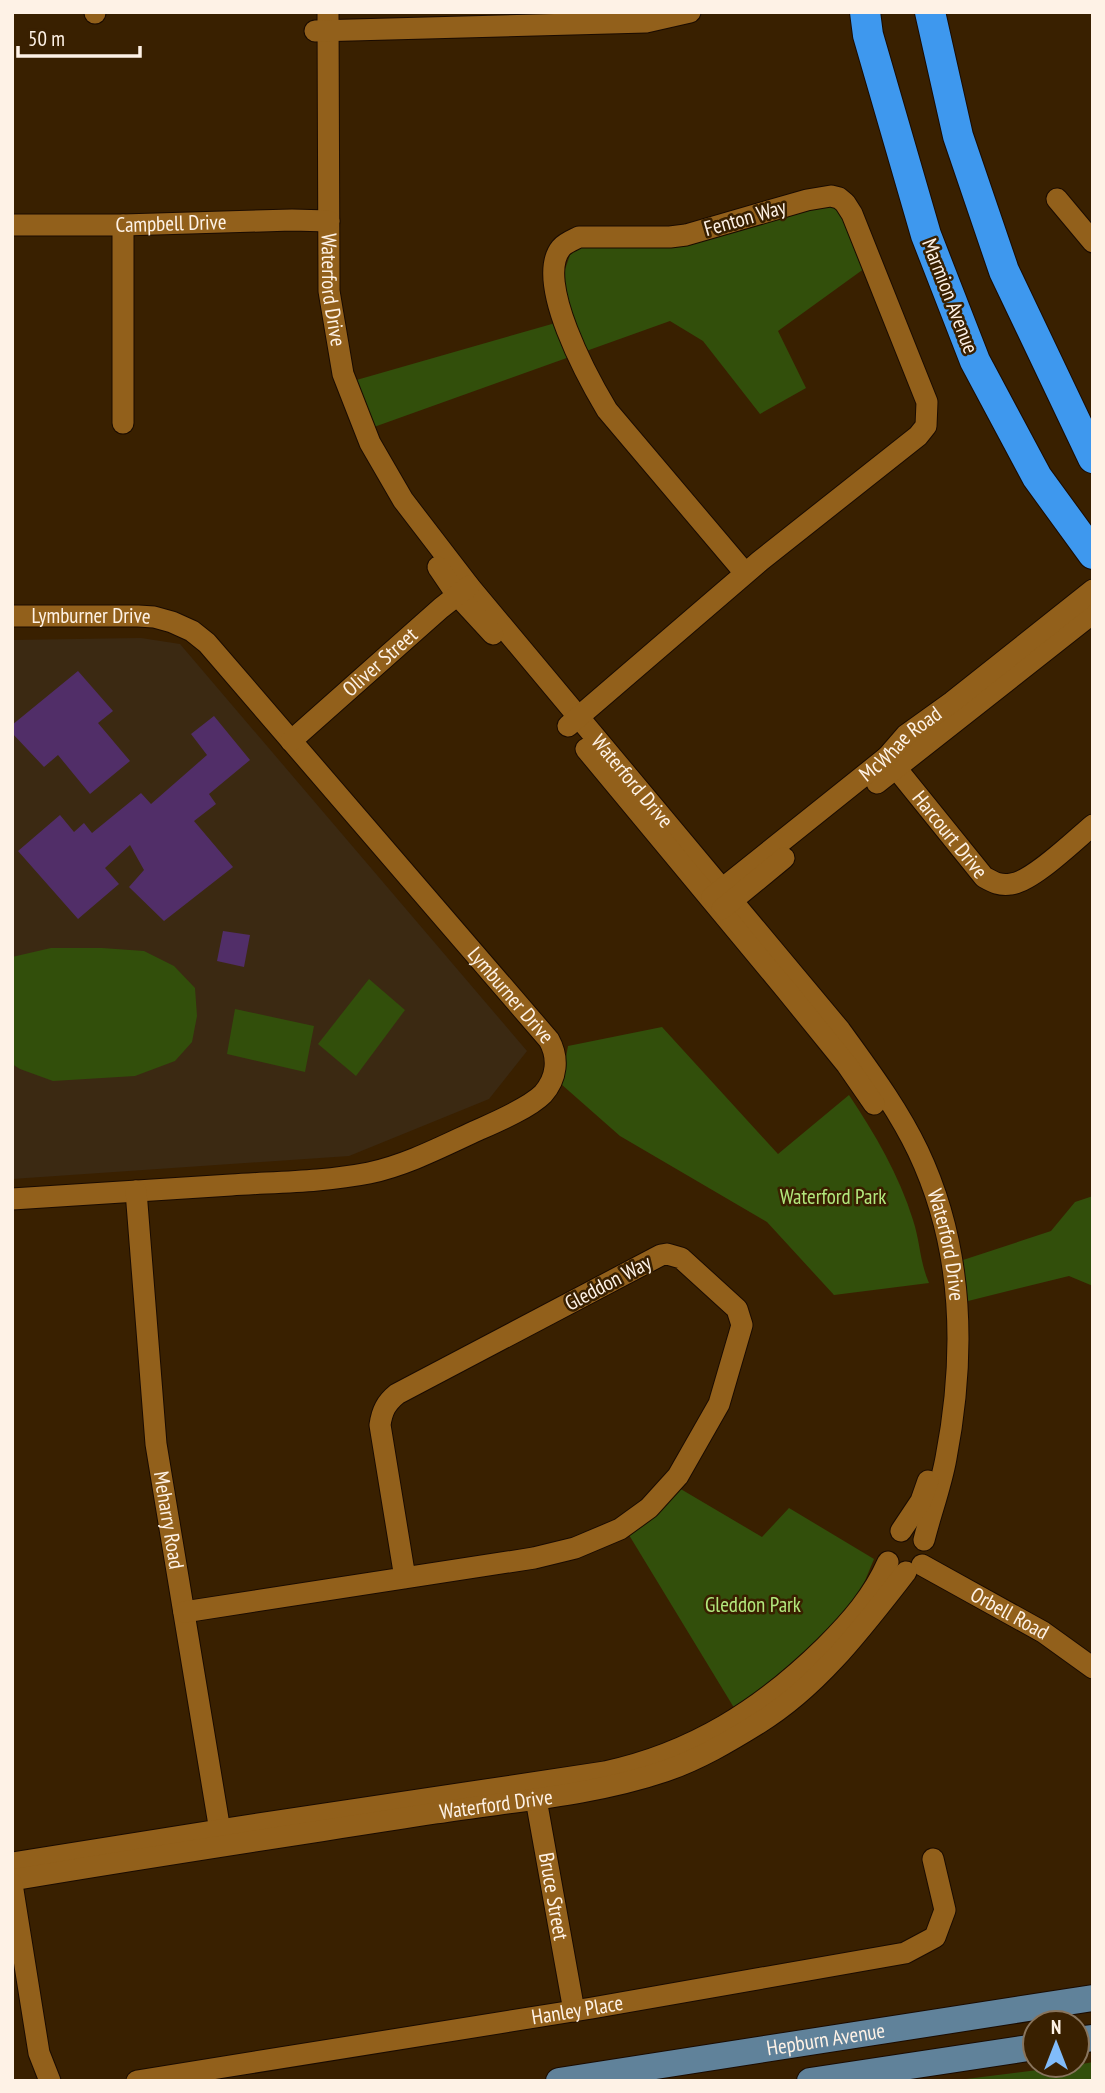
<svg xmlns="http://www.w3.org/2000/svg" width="1105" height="2093" font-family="'PT Sans Narrow',sans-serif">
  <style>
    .built { fill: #3b2912 }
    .green { fill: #324f0b }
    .building { fill: #512e68 }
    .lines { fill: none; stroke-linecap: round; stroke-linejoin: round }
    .minor-casing { stroke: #1a0b00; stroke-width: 23 }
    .major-casing { stroke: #1a0b00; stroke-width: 28 }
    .highway-casing { stroke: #1a0b00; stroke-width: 32 }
    .minor { stroke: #92601b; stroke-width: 21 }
    .major { stroke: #60829a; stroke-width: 26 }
    .highway { stroke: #3e98ee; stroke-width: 30 }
    .labels { text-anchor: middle; stroke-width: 5; stroke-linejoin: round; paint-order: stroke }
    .street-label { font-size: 21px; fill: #fef2e6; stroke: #392000 }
    .park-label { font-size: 21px; fill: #b3e87c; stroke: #392000 }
  </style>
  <rect width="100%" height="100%" fill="#392000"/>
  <path class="built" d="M141 638 180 644 527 1051 489 1099 349 1156 12 1179V640Z"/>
  <path class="green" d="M839 198 872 263 778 331 806 388 760 414 703 341 670 321 374 427 353 381 573 318 560 284 571 252 599 236 690 243Z
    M51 948H102L144 951 174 966 195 988 197 1016 192 1042 175 1061 135 1076 53 1081 20 1069 12 1064V957Z
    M369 979 405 1010 356 1076 318 1044Z
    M235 1009 314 1026 305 1072 227 1054Z
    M662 1027 778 1154 849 1095C875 1134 899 1175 913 1220 920 1241 920 1263 929 1283L834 1295 767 1222 620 1136 561 1084 568 1046Z
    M1093 1196V1286L1069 1276 968 1301 963 1260 1051 1231 1075 1202Z
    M679 1488 762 1537 789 1508 874 1559 857 1600 823 1635 736 1711 629 1535Z
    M1093 2062V2081H950L1077 2065Z"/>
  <path class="building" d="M78 671 113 711 98 723 130 761 90 794 58 755 44 767 12 733V725Z
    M214 716 250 760 209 794 216 804 194 821 233 867 164 921 129 887 144 870 130 845 105 868 119 884 78 919 18 851 60 815 74 832 84 823 92 833 141 793 151 804 207 755 191 734Z
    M223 931 250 935 244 967 217 961Z"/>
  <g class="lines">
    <g class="minor-casing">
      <g id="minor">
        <path id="s1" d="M328 12 329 291 343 374 370 443 403 500 469 586 840 1030C868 1069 897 1107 918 1151 964 1248 966 1354 946 1458 941 1486 931 1512 924 1540"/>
        <path d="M95 13V12"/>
        <path d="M315 31 646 22 690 12"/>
        <path d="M1057 199 1093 242"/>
        <path id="s2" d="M12 225H123L292 220 329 221"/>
        <path d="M123 225V423"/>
        <path d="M438 567 457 595 493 634"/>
        <path id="s3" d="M12 616H138L154 617 172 622 192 631 207 643 549 1040C559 1058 557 1078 543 1094 529 1108 496 1122 478 1130 443 1146 407 1165 369 1173 323 1182 276 1182 231 1185 158 1190 85 1195 12 1199"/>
        <path d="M568 726 760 561 918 436 926 426 927 402 852 214 845 203 839 198 831 196 807 200 686 235 670 237H579C573 240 565 243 561 248 534 281 589 380 607 410L745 573"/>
        <path id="s4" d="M291 741 441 608 469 586"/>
        <path d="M586 749 787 991 847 1065 874 1104"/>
        <path id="s5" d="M887 757 984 877C993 882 1000 886 1011 884 1032 882 1075 840 1093 825"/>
        <path d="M877 783 1093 613"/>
        <path id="s6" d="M712 897 887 757 906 735 952 702 1093 590"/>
        <path d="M722 909 784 858"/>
        <path id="s7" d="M136 1191 156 1444 222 1843"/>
        <path d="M901 1531 921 1501 928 1481"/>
        <path id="s8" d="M922 1565 1043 1632 1093 1668"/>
        <path d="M184 1612 534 1558 575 1548 620 1529 649 1508 678 1476 719 1404 740 1332 742 1325 737 1309 681 1258 667 1254 661 1255 397 1394C386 1403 382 1411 380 1425L405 1578"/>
        <path id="s9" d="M534 1788 574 2011"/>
        <path d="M12 1863 219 1830 605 1772C693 1753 762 1709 825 1647 851 1621 873 1596 888 1562"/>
        <path id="s10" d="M12 1880C153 1856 295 1835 436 1813 512 1801 591 1796 665 1771 698 1760 730 1741 759 1723 819 1686 863 1627 906 1572"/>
        <path d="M12 1884 39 2053 50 2081"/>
        <path id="s11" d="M137 2081 592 2008 905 1953 935 1937 945 1910 933 1859"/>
      </g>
    </g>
    <g class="major-casing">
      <g id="major">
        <path d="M1077 2040 1093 2038"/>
        <path id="s12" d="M559 2081 1093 1998"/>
        <path d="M810 2081 1035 2047"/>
      </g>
    </g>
    <g class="highway-casing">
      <path id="highway" d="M865 12 868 35 926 235 975 361 1037 477 1093 554
        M930 12 958 136 1004 271 1093 458"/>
    </g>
    <use href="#minor" class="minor"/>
    <use href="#major" class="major"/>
    <use href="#highway" class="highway"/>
  </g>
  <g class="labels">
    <g class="street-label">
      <text transform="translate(745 218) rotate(-16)" y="7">Fenton Way</text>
      <text dy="7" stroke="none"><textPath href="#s2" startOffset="159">Campbell Drive</textPath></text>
      <text dy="7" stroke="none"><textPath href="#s1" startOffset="278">Waterford Drive</textPath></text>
      <text transform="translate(950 296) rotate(69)" y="7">Marmion Avenue</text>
      <text dy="7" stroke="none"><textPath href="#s3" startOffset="79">Lymburner Drive</textPath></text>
      <text dy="7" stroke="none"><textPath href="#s4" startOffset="119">Oliver Street</textPath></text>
      <text dy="7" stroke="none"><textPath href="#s6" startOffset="243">McWhae Road</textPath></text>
      <text dy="7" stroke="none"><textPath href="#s1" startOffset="866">Waterford Drive</textPath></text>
      <text dy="7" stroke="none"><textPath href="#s5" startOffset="100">Harcourt Drive</textPath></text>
      <text dy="7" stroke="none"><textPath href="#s3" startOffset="667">Lymburner Drive</textPath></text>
      <text dy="7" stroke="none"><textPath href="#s1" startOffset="1433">Waterford Drive</textPath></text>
      <text transform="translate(608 1283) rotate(-28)" y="7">Gleddon Way</text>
      <text dy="7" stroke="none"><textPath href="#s7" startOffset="331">Meharry Road</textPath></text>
      <text dy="7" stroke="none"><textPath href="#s8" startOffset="100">Orbell Road</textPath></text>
      <text dy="7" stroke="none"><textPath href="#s10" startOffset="490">Waterford Drive</textPath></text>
      <text dy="7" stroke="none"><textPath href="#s9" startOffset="110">Bruce Street</textPath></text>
      <text dy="7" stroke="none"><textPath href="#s11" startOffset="446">Hanley Place</textPath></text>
      <text dy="7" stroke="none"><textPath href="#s12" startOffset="270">Hepburn Avenue</textPath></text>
    </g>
    <g class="park-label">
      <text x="833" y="1204">Waterford Park</text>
      <text x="753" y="1612">Gleddon Park</text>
    </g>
  </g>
  <rect width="1105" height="2093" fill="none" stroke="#fef2e6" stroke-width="28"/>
  <g transform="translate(1056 2044)"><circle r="33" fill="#392000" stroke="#88745c" stroke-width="2"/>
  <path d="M0-5L12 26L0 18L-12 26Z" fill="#81bcfa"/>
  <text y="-10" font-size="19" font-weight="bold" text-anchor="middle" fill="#fef2e6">N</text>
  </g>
  <path d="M18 46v10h122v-10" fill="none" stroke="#fef2e6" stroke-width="3.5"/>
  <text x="28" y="46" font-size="21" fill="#fef2e6" stroke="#392000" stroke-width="5" paint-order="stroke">50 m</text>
</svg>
